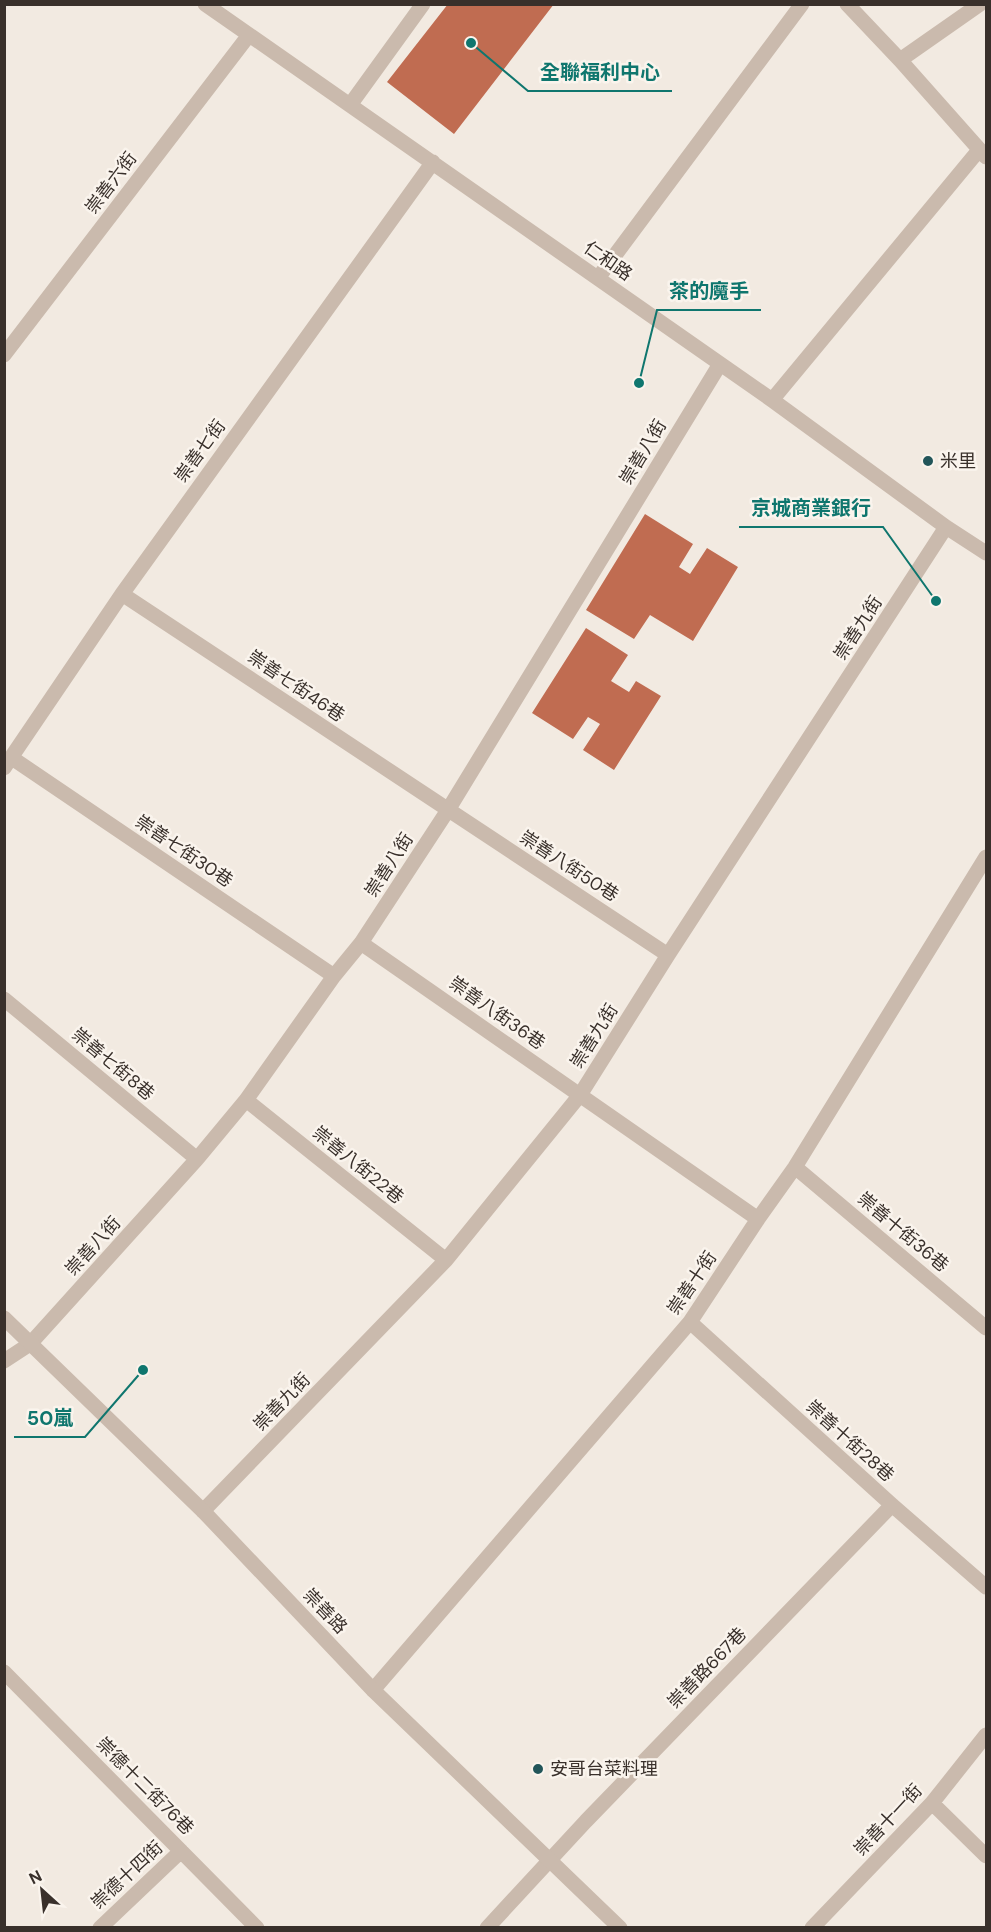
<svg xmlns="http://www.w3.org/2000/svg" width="991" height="1932" font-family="'DM Sans','Noto Sans TC',sans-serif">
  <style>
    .building { fill: #c06c51 }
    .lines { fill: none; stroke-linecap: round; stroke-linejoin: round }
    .minor { stroke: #cabaad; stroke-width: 15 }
    .tertiary { stroke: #cabaad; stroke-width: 15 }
    .poi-dot { fill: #225559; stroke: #faf4ed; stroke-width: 2 }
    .labels { text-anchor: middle; stroke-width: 5; stroke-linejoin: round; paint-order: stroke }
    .street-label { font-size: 18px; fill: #39302b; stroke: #faf4ed }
    .poi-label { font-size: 18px; fill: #39302b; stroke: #faf4ed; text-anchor: start }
    .leader { fill: none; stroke: #0f766e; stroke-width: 2 }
    .callout-dot { fill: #0f766e; stroke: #faf4ed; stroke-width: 2 }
    .callout-label { font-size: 20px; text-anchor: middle; font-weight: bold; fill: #0f766e; stroke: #faf4ed; stroke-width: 5; stroke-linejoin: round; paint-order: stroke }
  </style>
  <rect width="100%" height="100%" fill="#f2eae1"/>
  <path class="building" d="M448 4H554L454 134 387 82Z
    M645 514 693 544 679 567 690 574 707 548 738 567 693 641 650 615 634 639 586 610Z
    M586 628 628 655 611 681 629 692 636 681 661 696 614 770 583 750 600 724 588 717 573 739 532 713Z"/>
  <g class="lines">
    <path class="minor" d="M205 4 772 400 946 527 986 553
      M847 4 900 60 986 157
      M900 60 980 4
      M350 105 423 4
      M598 278 802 4
      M4 355 249 35
      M772 400 979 150
      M122 594 668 955
      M12 758 334 976
      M4 768 122 594 433 162
      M361 943 758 1219
      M4 999 197 1159
      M246 1100 446 1260
      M795 1167 986 1328
      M690 1322 892 1505 986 1587
      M4 1361 30 1344 197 1159 246 1100 334 976 361 943 448 810 720 364
      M203 1511 446 1260 580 1095 668 955 946 527
      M4 1672 257 1928
      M373 1690 690 1322 758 1219 795 1167 986 857
      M932 1803 986 1856
      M100 1928 181 1851
      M487 1928 586 1821 892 1505
      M812 1928 932 1803 986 1735"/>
    <path class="tertiary" d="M4 1318 203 1511 373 1690 620 1928"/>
  </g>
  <g class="poi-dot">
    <circle cx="928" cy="461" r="6"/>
    <circle cx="538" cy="1769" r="6"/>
  </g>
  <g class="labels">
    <g class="street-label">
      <text transform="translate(111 183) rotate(-53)" y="6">崇善六街</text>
      <text transform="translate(608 261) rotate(35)" y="6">仁和路</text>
      <text transform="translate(200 451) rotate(-54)" y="6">崇善七街</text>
      <text transform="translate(643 452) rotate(-59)" y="6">崇善八街</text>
      <text transform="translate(858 628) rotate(-57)" y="6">崇善九街</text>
      <text transform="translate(296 686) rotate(34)" y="6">崇善七街46巷</text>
      <text transform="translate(184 851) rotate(34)" y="6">崇善七街30巷</text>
      <text transform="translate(389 865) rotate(-57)" y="6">崇善八街</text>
      <text transform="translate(569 866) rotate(33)" y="6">崇善八街50巷</text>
      <text transform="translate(497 1013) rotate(35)" y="6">崇善八街36巷</text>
      <text transform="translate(594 1036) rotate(-58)" y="6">崇善九街</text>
      <text transform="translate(113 1064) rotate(40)" y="6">崇善七街8巷</text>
      <text transform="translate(358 1165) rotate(39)" y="6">崇善八街22巷</text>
      <text transform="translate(903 1232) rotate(40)" y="6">崇善十街36巷</text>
      <text transform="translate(93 1246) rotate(-48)" y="6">崇善八街</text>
      <text transform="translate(692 1283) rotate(-56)" y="6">崇善十街</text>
      <text transform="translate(282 1402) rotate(-46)" y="6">崇善九街</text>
      <text transform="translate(850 1441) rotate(42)" y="6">崇善十街28巷</text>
      <text transform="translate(325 1611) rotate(46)" y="6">崇善路</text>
      <text transform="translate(707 1668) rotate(-46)" y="6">崇善路667巷</text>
      <text transform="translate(145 1786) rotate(45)" y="6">崇德十二街76巷</text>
      <text transform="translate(888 1820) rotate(-47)" y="6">崇善十一街</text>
      <text transform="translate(127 1875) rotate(-43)" y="6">崇德十四街</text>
    </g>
    <g class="poi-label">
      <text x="940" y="467">米里</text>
      <text x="550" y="1775">安哥台菜料理</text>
    </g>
  </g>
  <path class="leader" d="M471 43L528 91H672M639 383L657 310H761M936 601L883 527H739M143 1370L85 1437H14"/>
  <g class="callout-dot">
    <circle cx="471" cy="43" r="6"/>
    <circle cx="639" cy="383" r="6"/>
    <circle cx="936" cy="601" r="6"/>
    <circle cx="143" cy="1370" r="6"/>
  </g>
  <g class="callout-label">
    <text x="600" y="79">全聯福利中心</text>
    <text x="709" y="298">茶的魔手</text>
    <text x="811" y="515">京城商業銀行</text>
    <text x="50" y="1425">50嵐</text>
  </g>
  <rect width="991" height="1932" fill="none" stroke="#39302b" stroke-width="12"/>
  <g transform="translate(42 1890) rotate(333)" stroke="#faf4ed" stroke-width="4.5" paint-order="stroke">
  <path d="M0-4.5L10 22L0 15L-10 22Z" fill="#39302b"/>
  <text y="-9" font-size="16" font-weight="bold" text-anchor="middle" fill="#39302b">N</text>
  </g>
</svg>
